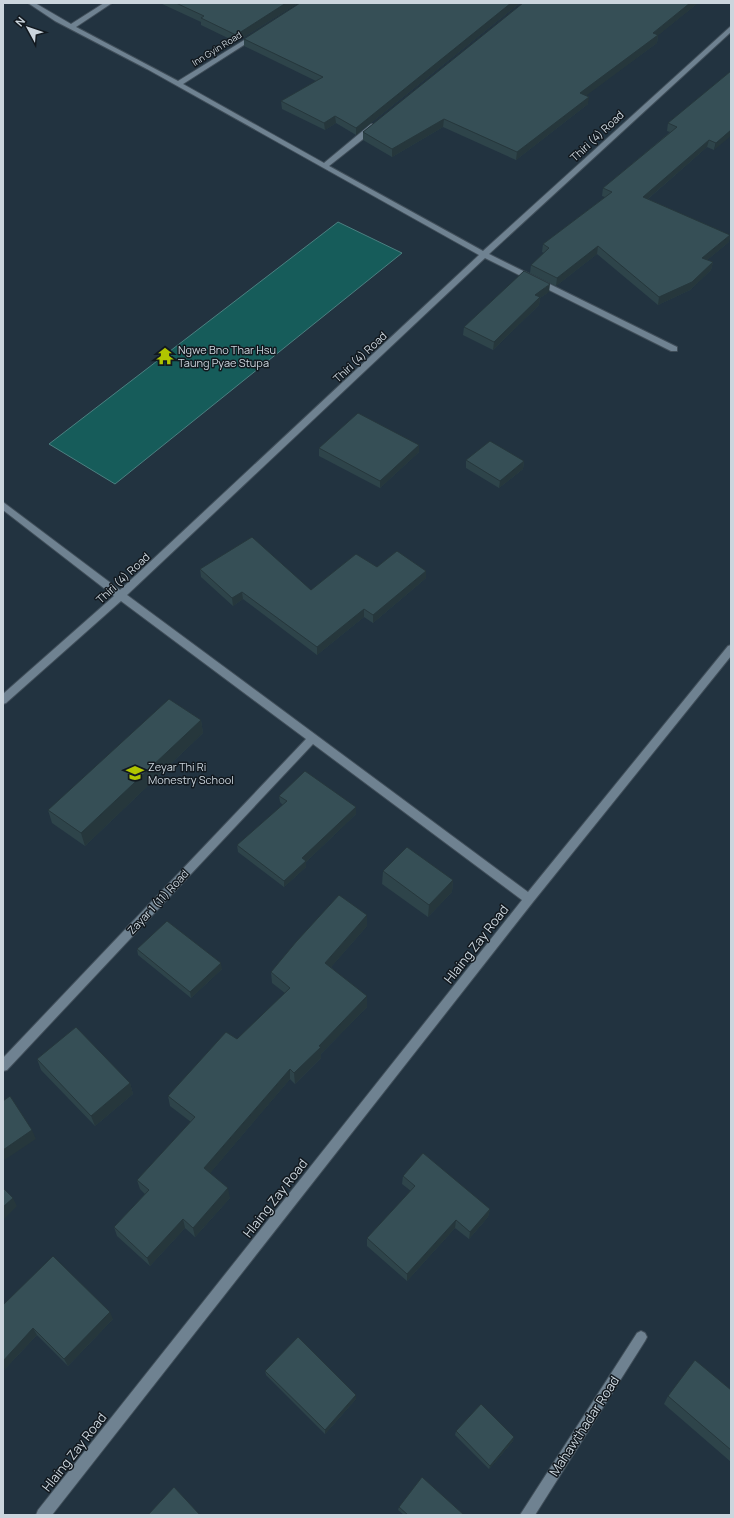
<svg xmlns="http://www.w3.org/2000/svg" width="734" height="1518" font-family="Manrope,sans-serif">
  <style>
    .water { fill: #165c5a; stroke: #4c8081 }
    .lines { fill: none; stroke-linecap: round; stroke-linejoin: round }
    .minor-casing { stroke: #404e59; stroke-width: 2 }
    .minor { fill: #6f8291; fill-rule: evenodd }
    .wall { fill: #2e444a }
    .shaded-wall { fill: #26373c }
    .building { fill: #364f56; stroke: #26373c }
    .labels { text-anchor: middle; stroke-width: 3; stroke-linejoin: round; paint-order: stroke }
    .far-street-label { font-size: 9px; fill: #cbd5dd; stroke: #12191f }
    .street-label { font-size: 11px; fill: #cbd5dd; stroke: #12191f }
    .poi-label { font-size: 11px; fill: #cbd5dd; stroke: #12191f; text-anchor: start }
    .near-street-label { font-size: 13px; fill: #cbd5dd; stroke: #12191f }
  </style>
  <rect width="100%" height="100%" fill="#223340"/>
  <path class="water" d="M338 222 402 253 115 484 49 444Z"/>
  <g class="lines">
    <g class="minor-casing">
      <path id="minor" d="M28 3H35L71 24 104 3H112L76 27 178 81 254 34H258V36L183 84 324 163 371 124H377V128L329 166 483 251 731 26V32L489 254 677 347V351H671L485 258 127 595 528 892 728 646 731 645V656L533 902 52 1515H36L38 1510 522 900 313 744 7 1070 3 1071V1058L306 739 121 601 6 703 3 704V694L114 596 3 510V502L120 590 479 255 147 69 55 21Z
        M641 1331 645 1333 647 1337 645 1341 535 1515H520L637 1333Z"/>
    </g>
    <use href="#minor" class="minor"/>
  </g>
  <path class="wall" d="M160 3H298L236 42 201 25V22Z
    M520 3 356 135 336 123 325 130 282 109 281 101 316 81 244 46V39Z
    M523 3H698L658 35 657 43 586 95 588 104 516 160 443 127 392 157 363 140V132Z
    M731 71 714 150 707 147 648 199 730 235 729 242 707 260 713 262 711 270 690 290 658 305 597 254 556 286 530 273 531 265 544 253 542 252 543 244 605 197 602 196 603 188 670 132 667 131 668 123Z
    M549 292 540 298 539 305 493 350 463 335 464 327Z
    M319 448 419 452 380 488 319 456Z
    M466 460 524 461 523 469 499 488 466 468Z
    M377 567 426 571V578L373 623 364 617 317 655 243 599 233 606 201 577 200 569 311 590Z
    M201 720 203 733 85 846 52 823 48 810Z
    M279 796 356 814 306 862V867L284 887 238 852 237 845 283 805 280 802Z
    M383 871 453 880 452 892 428 917 382 884Z
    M367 926 331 967 367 1007 321 1054V1058L295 1084 290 1079 210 1173 230 1198 195 1237 185 1228 150 1266 117 1236 114 1227 145 1194 140 1189 137 1180 191 1122 170 1106 168 1096 237 1039 285 993 272 983 271 972Z
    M137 949 222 969 191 998 138 955Z
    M37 1059 130 1083 133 1094 95 1126 41 1070Z
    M403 1176 490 1209 488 1217 469 1239 455 1228 407 1281 367 1246V1238L411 1191 402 1184Z
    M3 1305 113 1319 68 1366 37 1335 3 1371Z
    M265 1371 356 1399 325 1434 266 1375Z
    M731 1390V1462L664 1404 668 1396Z
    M456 1431 514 1437 513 1441 489 1469 455 1435Z
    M399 1507 464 1515H404L398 1510Z"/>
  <path class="shaded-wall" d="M286 3H298L236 42V35Z
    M511 3H520L356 135V128Z
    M690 3H698L655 38 658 35 657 43 579 101 580 93Z
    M589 97 588 104 516 160 517 152Z
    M335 116 336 123 325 130 324 123Z
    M444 119 443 127 392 157V149Z
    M731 130V136L714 150 716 143Z
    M709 140 707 147 642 204 643 197Z
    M730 235 729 242 701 265 702 258Z
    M598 246 597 254 556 286 557 278Z
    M713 262 711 270 690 290 658 305 659 297Z
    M550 284 549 292 540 298 539 305 493 350 494 342 535 295Z
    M419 445V452L380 488V481Z
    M524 461 523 469 499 488 500 481Z
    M426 571V578L373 623V615Z
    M242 592 243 599 233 606 232 598Z
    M364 609V617L317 655V647Z
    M201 720 203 733 85 846 81 833Z
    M356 807V814L306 862V867L284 887V881L302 858Z
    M453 880 452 892 428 917 429 905Z
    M367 915V926L325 974V963Z
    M221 963 222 969 191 998 190 992Z
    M367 996V1007L321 1054V1058L295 1084 294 1073 319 1046Z
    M290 1069V1079L206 1178 204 1168Z
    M130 1083 133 1094 95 1126 91 1116Z
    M32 1130 36 1139 3 1161V1150Z
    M228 1188 230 1198 195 1237 193 1228Z
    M13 1198 17 1206 3 1220V1207Z
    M490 1209 488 1217 469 1239 470 1232Z
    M183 1219 185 1228 150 1266 147 1258Z
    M456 1220 455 1228 407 1281V1274Z
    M110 1312 113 1319 68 1366 64 1359Z
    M33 1328 37 1335 3 1371V1361Z
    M356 1395V1399L325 1434V1430Z
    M514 1437 513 1441 489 1469 490 1466Z"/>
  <path class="building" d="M176 3H286L236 35 201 18 204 16Z
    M300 3H511L356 128 335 116 324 123 281 101 323 77 244 39Z
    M523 3H690L653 33 658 35 580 93 589 97 517 152 444 119 392 149 363 132Z
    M731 71V130L716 143 709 140 643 197 730 235 702 258 713 262 692 282 659 297 598 246 557 278 531 265 549 248 543 244 612 192 603 188 677 127 668 123Z
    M524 271 550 284 535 295 540 297 494 342 464 327Z
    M358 413 419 445 380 481 319 448Z
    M490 441 524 461 500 481 466 460Z
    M252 537 311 590 356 554 377 567 397 551 426 571 373 615 364 609 317 647 242 592 232 598 200 569Z
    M169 699 201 720 81 833 48 810Z
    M305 771 356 807 302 858 306 861 284 881 237 845 287 801 279 796Z
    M407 847 453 880 429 905 383 871Z
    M339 895 367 915 325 963 367 996 319 1046 321 1047 294 1073 290 1069 204 1168 228 1188 193 1228 183 1219 147 1258 114 1227 149 1190 137 1180 195 1117 168 1096 226 1032 237 1039 290 988 271 972 296 942Z
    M167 921 221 963 190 992 137 949Z
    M76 1027 130 1083 91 1116 37 1059Z
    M10 1096 32 1130 3 1150V1101Z
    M423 1153 490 1209 470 1232 456 1220 407 1274 367 1238 415 1186 403 1176Z
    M3 1188 13 1198 3 1207Z
    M53 1256 110 1312 64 1359 33 1328 3 1361V1305Z
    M298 1337 356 1395 325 1430 265 1371Z
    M695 1360 731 1390V1450L668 1396Z
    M481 1404 514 1437 490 1466 456 1431Z
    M422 1477 464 1515H408L399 1507Z
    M174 1487 200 1515H148Z"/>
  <defs>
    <g id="temple-bare" transform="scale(1.38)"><path d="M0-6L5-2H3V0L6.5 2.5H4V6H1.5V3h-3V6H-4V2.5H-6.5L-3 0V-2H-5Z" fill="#b0c500" stroke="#12191f" stroke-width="2.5" paint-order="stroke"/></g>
    <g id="school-bare" transform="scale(1.38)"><path d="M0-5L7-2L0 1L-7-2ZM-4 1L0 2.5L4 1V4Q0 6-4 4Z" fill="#b0c500" stroke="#12191f" stroke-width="2.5" paint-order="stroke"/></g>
  </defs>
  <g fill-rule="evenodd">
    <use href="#temple-bare" x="165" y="356"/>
    <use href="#school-bare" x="135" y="773"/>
  </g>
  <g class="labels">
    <g class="far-street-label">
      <text transform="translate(217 49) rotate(-32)" y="3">Inn Gyin Road</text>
    </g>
    <g class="street-label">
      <text transform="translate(597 136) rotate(-43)" y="4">Thiri (4) Road</text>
      <text transform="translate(360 357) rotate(-43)" y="4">Thiri (4) Road</text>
      <text transform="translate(123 578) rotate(-43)" y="4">Thiri (4) Road</text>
      <text transform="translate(158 902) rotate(-47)" y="4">Zayar 1 (11) Road</text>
    </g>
    <g class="poi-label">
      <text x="178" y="354">Ngwe Bno Thar Hsu<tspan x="178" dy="13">Taung Pyae Stupa</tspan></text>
      <text x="148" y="771">Zeyar Thi Ri<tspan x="148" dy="13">Monestry School</tspan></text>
    </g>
    <g class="near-street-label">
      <text transform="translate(476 944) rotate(-52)" y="5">Hlaing Zay Road</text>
      <text transform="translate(275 1198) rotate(-52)" y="5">Hlaing Zay Road</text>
      <text transform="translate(584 1426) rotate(-57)" y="5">Mahawthadar Road</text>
      <text transform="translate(74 1452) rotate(-52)" y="5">Hlaing Zay Road</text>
    </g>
  </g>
  <rect width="734" height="1518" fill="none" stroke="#cbd5dd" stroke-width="8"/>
  <g transform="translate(28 28) rotate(310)" stroke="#12191f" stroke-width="3" paint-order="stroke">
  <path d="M0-3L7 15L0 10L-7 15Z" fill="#cbd5dd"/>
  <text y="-6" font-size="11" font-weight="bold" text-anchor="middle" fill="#cbd5dd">N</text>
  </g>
</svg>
